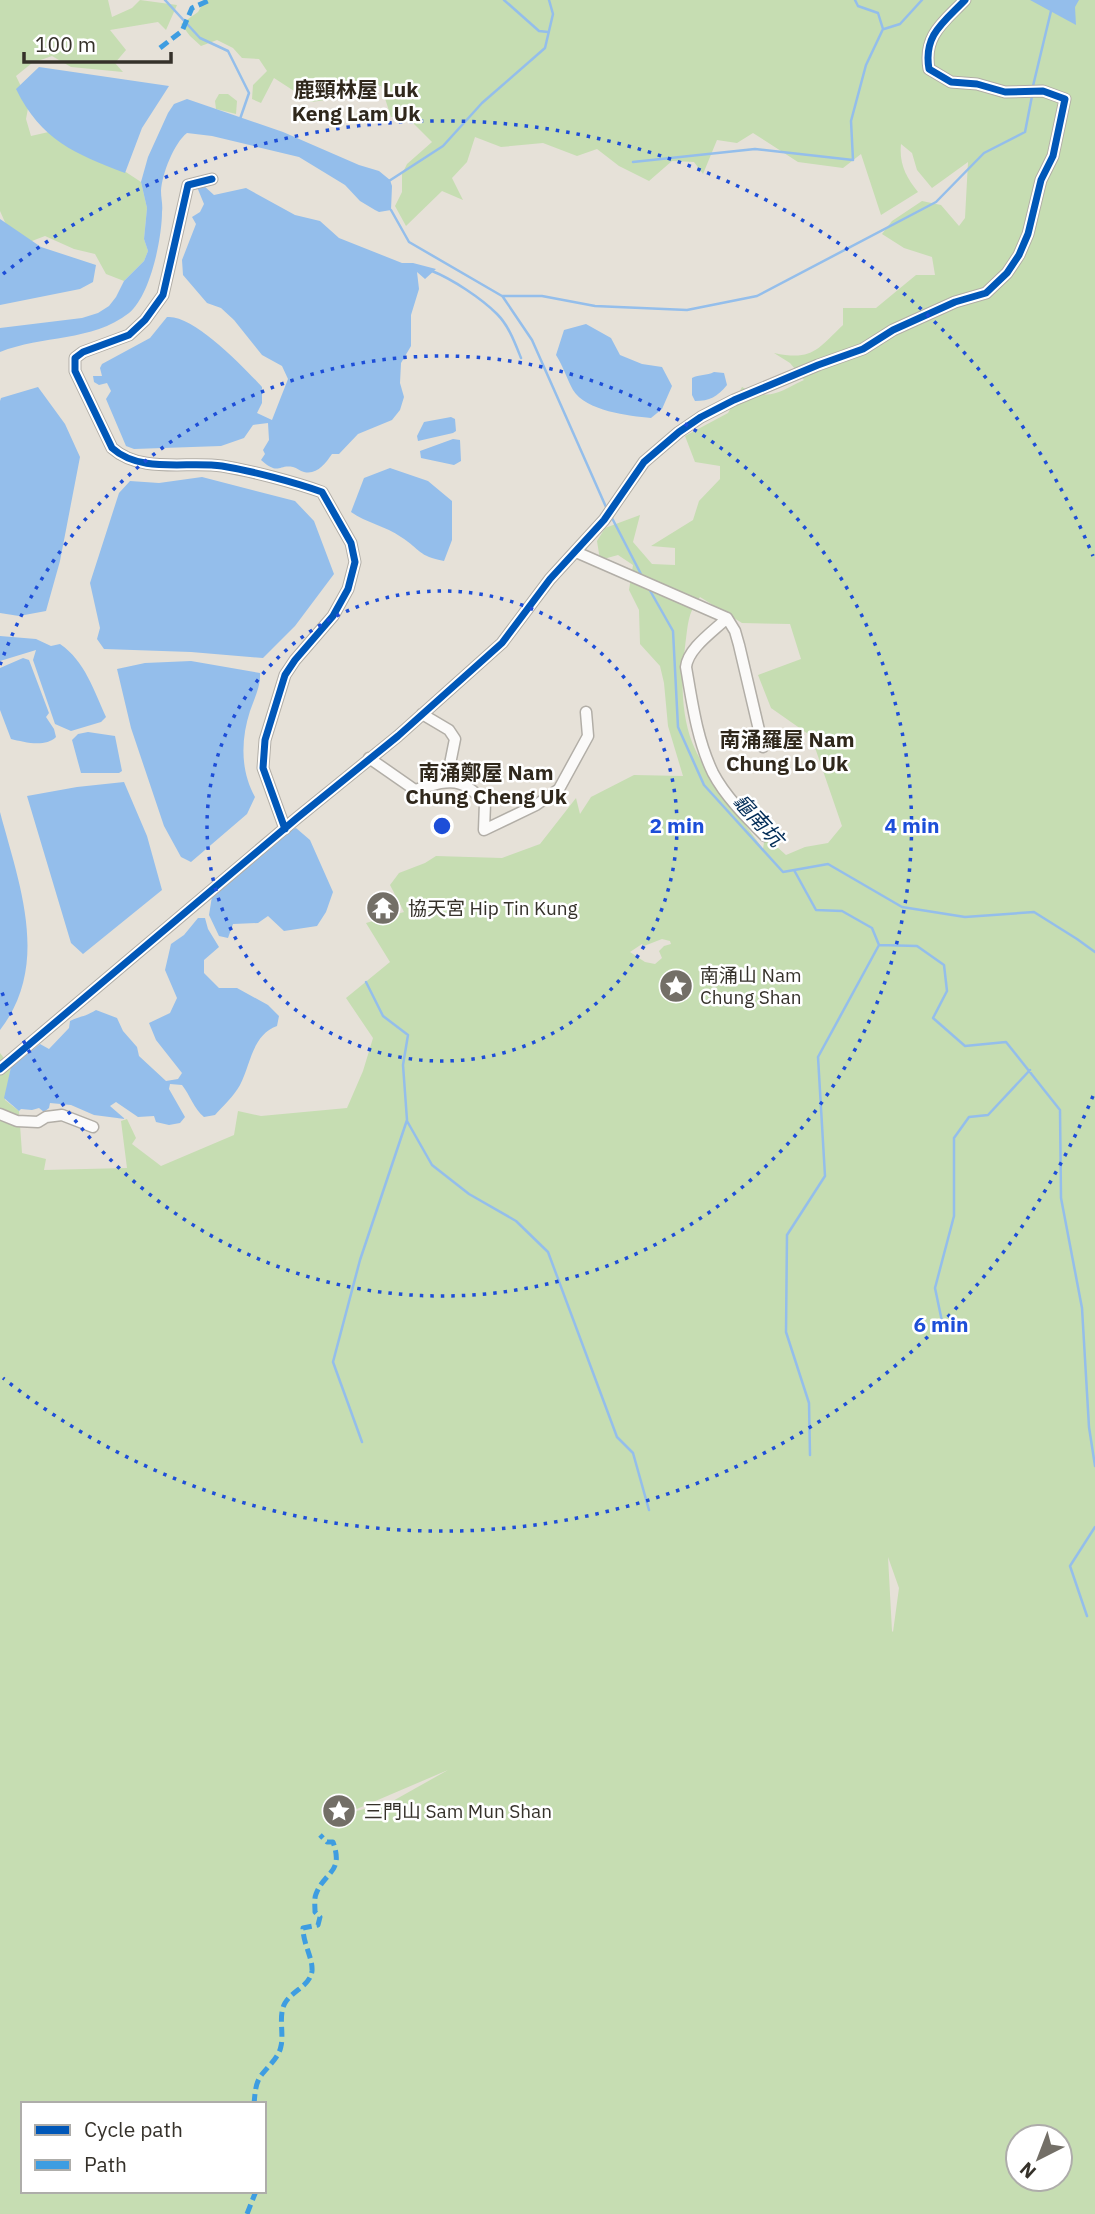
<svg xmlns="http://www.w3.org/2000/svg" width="1095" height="2214" font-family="'IBM Plex Sans','Noto Sans SC',sans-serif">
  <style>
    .green { fill: #c6ddb2; fill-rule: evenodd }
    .water { fill: #94beeb }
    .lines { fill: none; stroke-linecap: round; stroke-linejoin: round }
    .stream { stroke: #94beeb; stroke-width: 2.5 }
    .street-casing { stroke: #b2aea7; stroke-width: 13 }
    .street { stroke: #fbfaf9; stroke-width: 10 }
    .quiet { stroke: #3e9de1; stroke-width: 5; stroke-dasharray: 10 5; stroke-linecap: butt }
    .cycleway-casing { stroke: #fff; stroke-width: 11 }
    .cycleway { stroke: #0057b8; stroke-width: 7 }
    .ring { fill: none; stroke: #1d4ed8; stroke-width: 3.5; stroke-dasharray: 3.5 7 }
    .labels { text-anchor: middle; stroke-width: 5; stroke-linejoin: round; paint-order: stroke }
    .poi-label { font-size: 19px; fill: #35312a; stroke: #fff; text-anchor: start }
    .neighbourhood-label { font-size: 21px; font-weight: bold; fill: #30281c; stroke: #fff }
    .water-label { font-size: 21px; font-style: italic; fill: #002b56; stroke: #fff }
    .centre { fill: #1d4ed8; stroke: #fff; stroke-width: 3.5 }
    .ring-label { font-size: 21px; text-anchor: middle; font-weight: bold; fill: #1d4ed8; stroke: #fff; stroke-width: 5; stroke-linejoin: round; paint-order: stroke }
  </style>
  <rect width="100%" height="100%" fill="#e6e1d8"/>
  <path class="green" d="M0 0H108L112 17 132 8 140 0 177 5 166 30 158 22 110 30 126 50 115 63 123 72 71 67 52 56 32 63 16 76 29 103 26 119 31 136 53 131 100 155 141 182 147 208 144 239 148 251 144 261 124 281 106 274 95 254 74 249 45 236 16 247 0 211Z
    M205 0H1095V2214H0V1053L11 1067 5 1100 19 1111 22 1153 46 1159 44 1170 127 1168 121 1121 127 1119 136 1138 132 1144 161 1166 234 1135 238 1111 261 1116 347 1108 363 1071 373 1038 346 998 390 962 366 923 404 912 390 885 399 873 425 863 436 856 502 858 540 844 576 798 580 814 591 797 634 775 683 776 668 726 664 683 660 666 640 644 639 610 629 590 633 565 618 555 600 560 597 541 605 528 640 515 633 542 652 564 675 565V548L651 546 693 520 699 501 720 479V466L695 462 685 436 728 413 742 387C770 402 778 392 804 380L790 363 774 353C812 361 817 350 843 325V308H876L916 275H935L932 257 904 248 882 234 892 221 922 201 941 205 959 226 965 218 968 162 932 188 917 170 912 153 901 144C899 164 906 177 918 192L881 215 861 154 843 168 798 162 753 133 737 143 717 140 703 174 694 162 672 161 649 181 619 166 597 149 577 156 543 143 501 147 475 137 467 162 452 178 463 200 442 191 406 226 395 206 402 192V174L407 164 432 142 407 117H391L381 86 351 87 334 99 311 102 274 78 261 103 252 99 253 85 267 71 259 59 242 58 233 48 217 40 201 46 190 36 181 24 198 12ZM700 597 742 623 790 624 801 659 758 675 771 708 811 736 842 826 828 843 805 847 786 855 765 836 763 849C742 819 705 776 692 742 681 713 681 677 685 647 688 627 687 613 700 597ZM662 939 670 941 671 944 664 946 659 951 662 958 655 964 645 962 630 952 642 944 644 946ZM888 1557 899 1588 893 1632 892 1631ZM448 1770 391 1802 345 1814ZM23 2104H264V2191H23ZM1018 2137H1060V2179H1018Z
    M219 94H228L237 101 236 114 216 109 215 101Z"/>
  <path class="water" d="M1030 0H1079L1075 7 1076 25Z
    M39 67 169 86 142 128 125 173C75 154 41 140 16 89Z
    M187 99 283 132 359 165 379 171 390 180 392 186 391 210 379 212 375 210 360 201 345 185 299 157 212 136 187 133C174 143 162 174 161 191 161 198 163 205 162 212 162 239 150 296 129 313 92 342 42 335 0 352V328L82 318 98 313 109 306 116 297 124 281 144 261 148 251 144 239 147 208 141 182 148 157 168 113 174 104Z
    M203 185 214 195 246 188 295 215 320 221 339 238 402 263H413L436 269 425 279 417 272 419 289 411 315V346L401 363 400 383 404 397 400 410 392 420 358 434 339 454H332C325 464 317 475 304 472 300 471 297 468 293 467 278 464 279 476 261 460L265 454 263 450 269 440 268 423 253 425 244 438 221 446 134 449 126 446 106 399 111 391 107 383 99 385 94 382 93 376H102L100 368 102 364 150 338 167 317C193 314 244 367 262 387V403L257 413 272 420 288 379 282 366 262 355 234 320 221 308 207 303 183 275 182 260 196 224 192 217 200 212 204 204 197 187Z
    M0 219 41 247 96 265 93 282 80 289 0 305Z
    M586 324 611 338 620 355 642 364 662 367 672 386 662 409 651 418C629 416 586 411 573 390 567 379 563 366 556 355L564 330Z
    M714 372 724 373 727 385C717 397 710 401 695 401L692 395V378C699 374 707 376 714 372Z
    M38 387 65 424 80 457 60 561 46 611 19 616 0 613V401L1 398Z
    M451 417 455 419 456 431 453 433 418 441 417 436 424 422Z
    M453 439 460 440 461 461 454 465 421 458 420 451Z
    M390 468 428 481 452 501V540L444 561C418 556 421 550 401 537 386 526 366 523 351 512L364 478Z
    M202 477 295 501 314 521 334 574 295 626 263 658 191 652 104 649 97 639 100 628 90 583 119 493 130 481 159 483Z
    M0 636 36 639 51 646 60 644C85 661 94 691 106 717L101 722 71 731 55 724 33 660 36 650 0 661Z
    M23 658 29 660 49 713 46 717 54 729 56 737C45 748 24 742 11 739L0 710V668Z
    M191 661 260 673C261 686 254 699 250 711 241 739 240 770 255 797L247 814 191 862 181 857 164 826 131 728 117 669 145 663Z
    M88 732 115 736 122 771 119 773H81L72 740 78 734Z
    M124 782 147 836 162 890 83 954 71 943 27 796 77 787Z
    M0 812C19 884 51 964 0 1030Z
    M296 828 310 840 333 892 326 912 317 926 284 931 268 916 258 923 233 924 228 938 219 936 209 915 213 890 284 834Z
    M198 918H205L208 929 219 947 204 960V973L219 988H237L268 1005 279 1016 277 1026C252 1035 251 1064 240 1085 234 1096 223 1106 215 1115L204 1117C194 1109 190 1095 182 1085L170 1084 169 1089 185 1117 180 1123 169 1125 156 1122 154 1116 138 1117 116 1102 110 1106 125 1119 94 1115 71 1105 50 1103 49 1108 44 1112 39 1108 32 1110 21 1109 19 1111 4 1098 11 1067 40 1044 49 1049 69 1028 70 1021C80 1016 85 1017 96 1010L117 1018 123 1031 137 1047 139 1056 166 1081 178 1079 182 1073 156 1040 149 1023 170 1013 177 998 165 970 171 944 184 935Z"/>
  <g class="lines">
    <path class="stream" d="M165 0 200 38 228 51 249 93 240 119
      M504 0 539 31 548 32
      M884 29 900 24 922 0
      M1033 86 1051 11
      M633 162 755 149 853 160 851 121 866 65 883 29 878 13 858 6 855 0
      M389 181 443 146 482 103 545 48 553 14 549 0
      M391 210 409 242 502 296H542L595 306 687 310 757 296 936 202 984 153 1025 132 1032 96
      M432 271C452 279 481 298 497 314 509 326 515 343 521 358
      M503 297 532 340 606 507
      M612 518 643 578
      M648 587 673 631 678 727 704 785 783 872 828 864 902 907 965 917 1034 912 1077 939 1095 952
      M794 870 816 910 842 911 872 928 879 945 917 946 944 965 947 991 933 1018 965 1046 1006 1042 1060 1110 1061 1198 1082 1308 1089 1427 1095 1466
      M407 1121 432 1165 469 1194 516 1221 548 1252 617 1437 633 1453 649 1510
      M944 1331 935 1288 954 1216V1138L969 1117 988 1115 1030 1070
      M362 1442 333 1362 360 1260 407 1120 403 1065 408 1035 383 1016 366 982
      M810 1455 809 1403 786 1332 787 1235 825 1176 818 1057 879 945
      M1087 1616 1070 1566 1095 1527"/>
    <g class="street-casing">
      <path id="street" d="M212 179 188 185 163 295 145 320 129 335 83 352 75 358V371L112 448C141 474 187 461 222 466 252 471 294 482 322 492L351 543 355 562 348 589 333 616 295 660 285 675 265 740 263 768 285 829
        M576 552 727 618 735 631 739 645 763 747
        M727 618C714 631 688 648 686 667 692 702 697 740 713 773 725 796 746 817 765 836
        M422 714 449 730 455 739 450 764 443 782
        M369 758 415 790C447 781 460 774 485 803L484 830 536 805 559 789 588 736 586 712
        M0 1069 297 818 398 736 502 643 550 579 604 520 644 462 679 432 701 417 734 400 818 365 863 349 893 330 955 302 986 293 1007 273 1019 255 1028 234 1041 180 1053 156 1065 99 1043 91 1005 92 977 84 951 82 929 69C923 35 944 22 965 0
        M0 1114 17 1121 38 1122 46 1117 62 1115 93 1127"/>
    </g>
    <use href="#street" class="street"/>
    <path class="quiet" d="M160 48 182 31 192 8 210 0
      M254 2104C255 2095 255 2085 260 2077 267 2067 279 2058 281 2046 284 2033 278 2015 285 2003 293 1990 310 1986 312 1971 313 1958 303 1944 303 1928L318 1925 320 1917 315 1912C315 1906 314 1899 316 1894 325 1871 344 1873 333 1842H327L320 1835
      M247 2214 256 2191"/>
    <g class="cycleway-casing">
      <path id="cycleway" d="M212 179 188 185 163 295 145 320 129 335 83 352 75 358V371L112 448C141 474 187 461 222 466 252 471 294 482 322 492L351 543 355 562 348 589 333 616 295 660 285 675 265 740 263 768 285 829
        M0 1069 297 818 398 736 502 643 550 579 604 520 644 462 679 432 701 417 734 400 818 365 863 349 893 330 955 302 986 293 1007 273 1019 255 1028 234 1041 180 1053 156 1065 99 1043 91 1005 92 977 84 951 82 929 69C923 35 944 22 965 0"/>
    </g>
    <use href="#cycleway" class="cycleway"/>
  </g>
  <g class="ring">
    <circle cx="442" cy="826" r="235"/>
    <path d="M0 665A470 470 0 1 1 0 987"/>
    <path d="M1093 1096A705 705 0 0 1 3 1378M3 274A705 705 0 0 1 1093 556"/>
  </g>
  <defs>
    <g id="temple-disc" transform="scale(1.75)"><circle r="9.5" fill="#736f67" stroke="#fff"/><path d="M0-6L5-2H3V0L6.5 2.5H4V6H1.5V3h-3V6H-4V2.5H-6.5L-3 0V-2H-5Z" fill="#fff"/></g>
    <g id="sight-disc" transform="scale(1.75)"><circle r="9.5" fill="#736f67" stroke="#fff"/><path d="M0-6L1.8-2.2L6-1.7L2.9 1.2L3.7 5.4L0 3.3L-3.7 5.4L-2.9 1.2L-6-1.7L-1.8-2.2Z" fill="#fff"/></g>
  </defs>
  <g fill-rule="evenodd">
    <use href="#temple-disc" x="383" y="908"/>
    <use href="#sight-disc" x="676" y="986"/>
    <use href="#sight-disc" x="339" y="1811"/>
  </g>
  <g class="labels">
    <g class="poi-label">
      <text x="408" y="915">協天宮 Hip Tin Kung</text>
      <text x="700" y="982">南涌山 Nam<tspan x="700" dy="22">Chung Shan</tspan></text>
      <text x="364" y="1818">三門山 Sam Mun Shan</text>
    </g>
    <g class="neighbourhood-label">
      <text x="356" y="97">鹿頸林屋 Luk<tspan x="356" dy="24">Keng Lam Uk</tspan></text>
      <text x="787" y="747">南涌羅屋 Nam<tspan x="787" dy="24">Chung Lo Uk</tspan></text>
      <text x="486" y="780">南涌鄭屋 Nam<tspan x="486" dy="24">Chung Cheng Uk</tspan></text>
    </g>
    <g class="water-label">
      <text transform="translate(758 820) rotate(47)" y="7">龜南坑</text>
    </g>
  </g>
  <circle cx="442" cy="826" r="10" class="centre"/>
  <g class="ring-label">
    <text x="677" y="833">2 min</text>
    <text x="912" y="833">4 min</text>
    <text x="941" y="1332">6 min</text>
  </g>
  <rect x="21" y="2102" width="245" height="91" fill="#ffffff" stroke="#aeadaa" stroke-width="2"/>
  <rect x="35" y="2125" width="35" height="10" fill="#0057b8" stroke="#aeadaa" stroke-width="2"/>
  <text x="84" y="2137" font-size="21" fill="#35312a">Cycle path</text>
  <rect x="35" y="2160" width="35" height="10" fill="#3e9de1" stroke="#aeadaa" stroke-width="2"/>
  <text x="84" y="2172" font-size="21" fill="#35312a">Path</text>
  <g transform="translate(1039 2158) rotate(222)"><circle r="33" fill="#ffffff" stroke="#aeadaa" stroke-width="2"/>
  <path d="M0-5L12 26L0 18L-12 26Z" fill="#736f67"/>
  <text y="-10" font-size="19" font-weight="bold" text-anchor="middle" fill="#35312a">N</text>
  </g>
  <path d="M24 52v10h147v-10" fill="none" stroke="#35312a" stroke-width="3.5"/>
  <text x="35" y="52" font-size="21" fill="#35312a" stroke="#ffffff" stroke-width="5" paint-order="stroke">100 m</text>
</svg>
